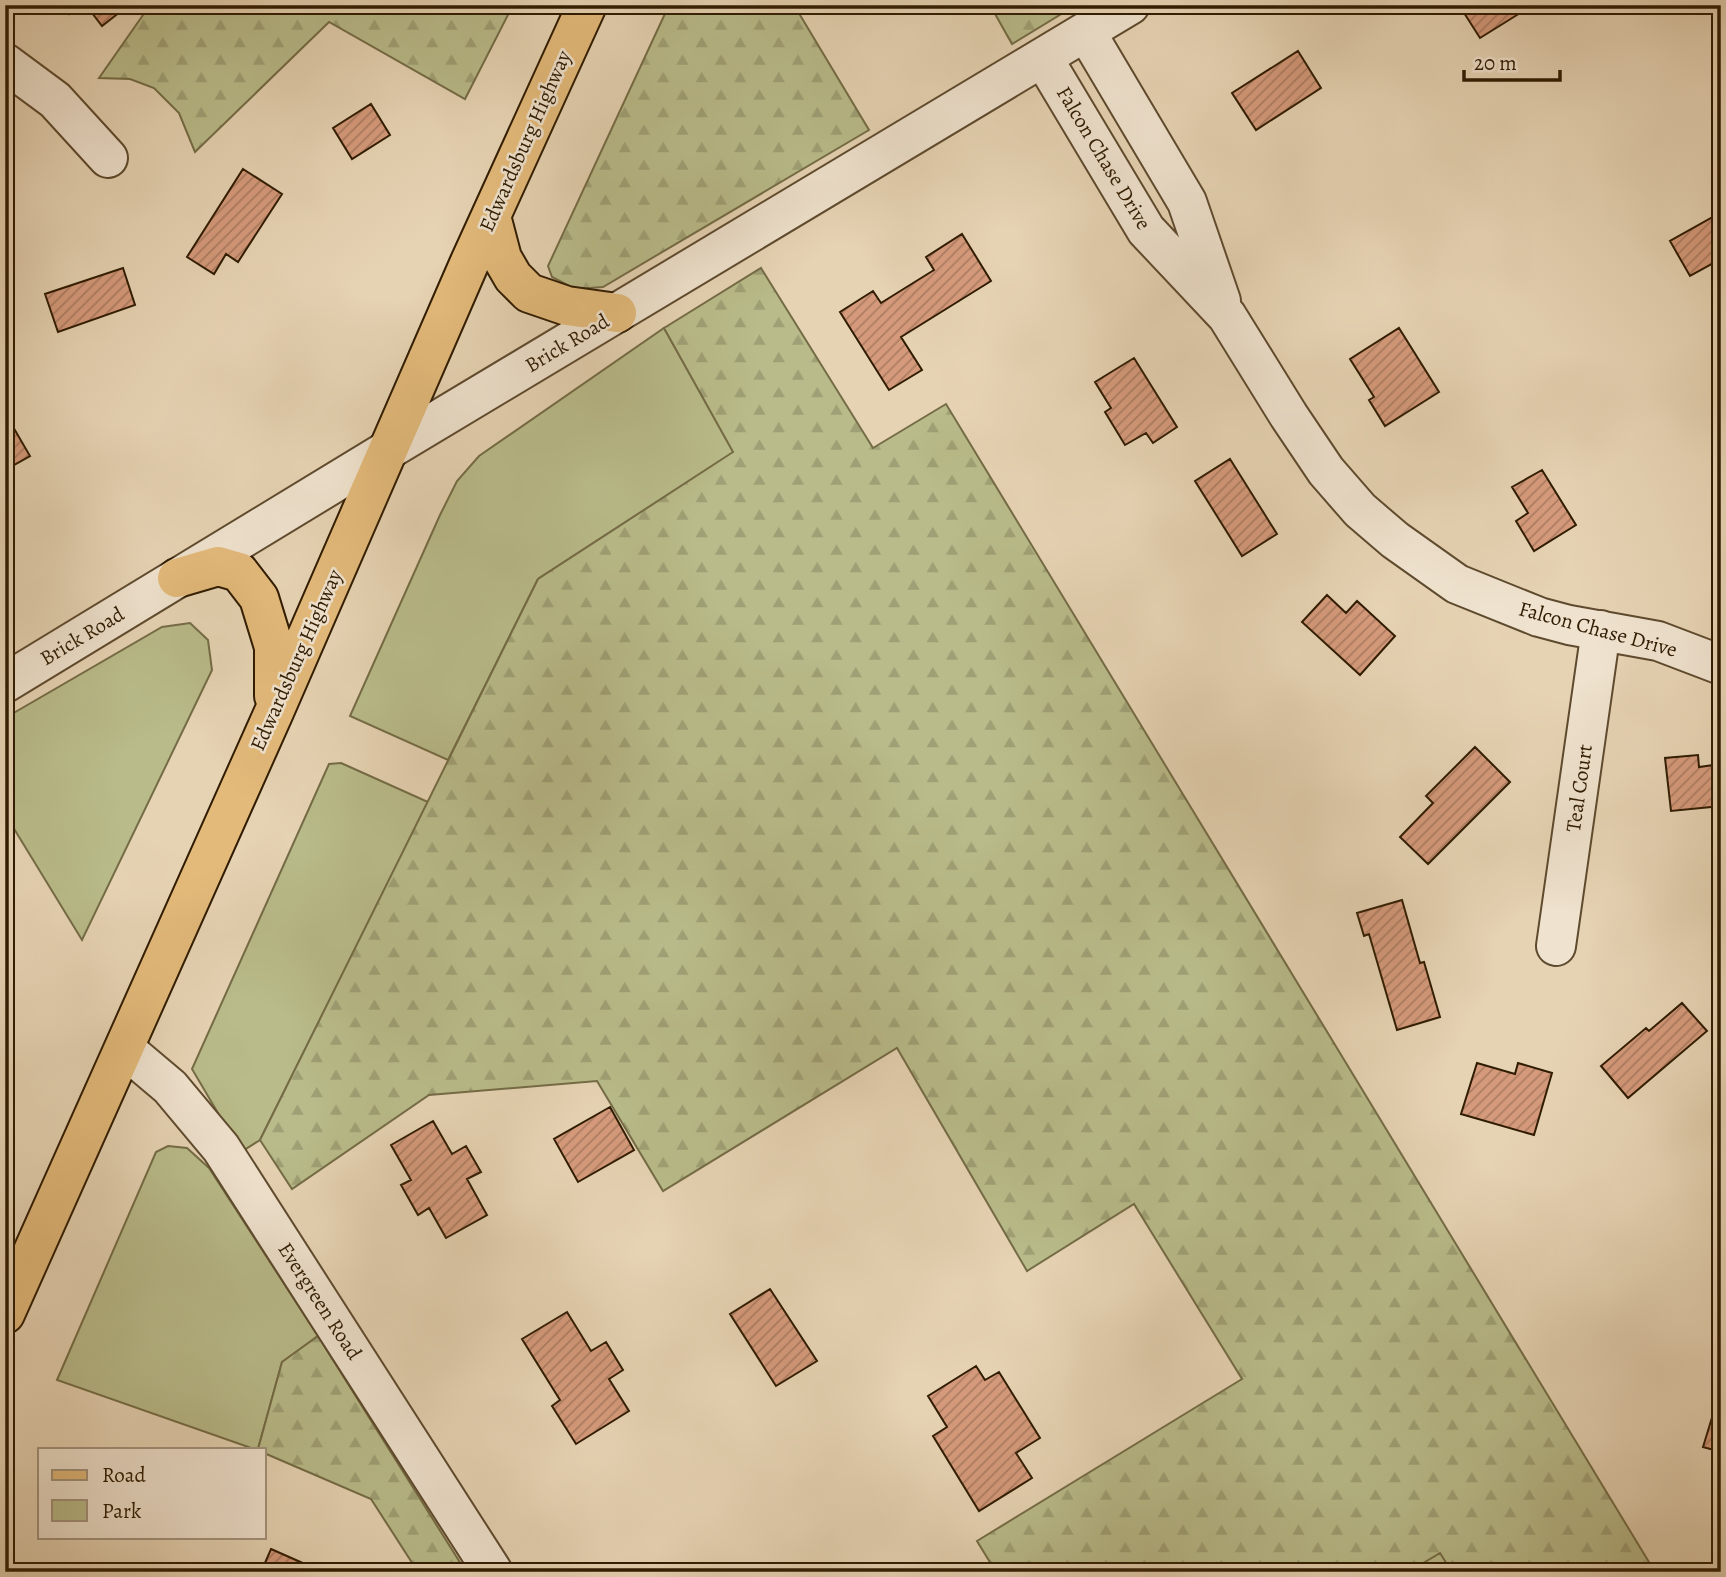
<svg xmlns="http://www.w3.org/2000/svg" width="1726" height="1577" font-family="Alegreya,serif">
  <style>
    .green { fill: #b9bb8a; stroke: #746c46; stroke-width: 2 }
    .forest { fill: url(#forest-firs); stroke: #746c46; stroke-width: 2 }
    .building { fill: url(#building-hatch); stroke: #301c02; stroke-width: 2 }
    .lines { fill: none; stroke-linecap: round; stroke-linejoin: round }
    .minor-casing { stroke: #5e4a2e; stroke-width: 42 }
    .major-casing { stroke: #301c02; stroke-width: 42 }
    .minor { stroke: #efe2ce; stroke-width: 38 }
    .major { stroke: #e3ba7a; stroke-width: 38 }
    .labels { text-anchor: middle; stroke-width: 5; stroke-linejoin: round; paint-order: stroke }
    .street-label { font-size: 21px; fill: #301c02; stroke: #efe2ce }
  </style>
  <defs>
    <pattern id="forest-firs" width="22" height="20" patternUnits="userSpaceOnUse" patternTransform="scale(1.75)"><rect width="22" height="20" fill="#b9bb8a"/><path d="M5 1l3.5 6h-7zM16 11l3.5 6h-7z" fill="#9fa075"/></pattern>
    <pattern id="building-hatch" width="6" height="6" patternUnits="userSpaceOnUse" patternTransform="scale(1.75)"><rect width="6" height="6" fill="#d59a7b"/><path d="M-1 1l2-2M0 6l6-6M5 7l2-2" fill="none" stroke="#ad7d63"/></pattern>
  </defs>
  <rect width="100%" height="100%" fill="#e6d3b3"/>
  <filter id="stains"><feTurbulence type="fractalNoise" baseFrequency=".00286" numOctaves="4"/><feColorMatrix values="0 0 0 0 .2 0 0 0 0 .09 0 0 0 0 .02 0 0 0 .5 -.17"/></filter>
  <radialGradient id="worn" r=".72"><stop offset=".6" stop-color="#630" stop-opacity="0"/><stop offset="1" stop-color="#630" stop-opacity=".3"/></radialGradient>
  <path class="green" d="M664 328 734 452 538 579 448 760 350 716 440 515 457 481 479 456Z
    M190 623 208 640 212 670 82 940 5 814V718L162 627Z
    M341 763 428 802 260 1140 241 1152 192 1069 329 764Z
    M168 1146 187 1148 209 1168 318 1336 282 1362 258 1449H254L57 1380 156 1152Z
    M1441 1552 1452 1572H1408Z"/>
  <path class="forest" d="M150 5H513L465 99 329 22 195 152 179 113 154 88 130 79 99 78Z
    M669 5H794L869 130 603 287 575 289 552 277 548 266Z
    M990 5H1076L1012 44Z
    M761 268 873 448 946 404 1655 1572H1452L1440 1553 1408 1572H996L977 1541 1242 1379 1134 1204 1027 1271 897 1048 663 1191 597 1081 429 1095 292 1189 260 1140 538 579 733 452 664 328Z
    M318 1336 466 1572H418L371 1499 264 1453V1449H258L282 1362Z"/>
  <path class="building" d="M60 5H78L69 14Z
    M86 5H123L125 8 102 26Z
    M1459 5H1533L1480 38Z
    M1298 51 1321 88 1256 130 1232 93Z
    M371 104 390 135 352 159 333 128Z
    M243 169 282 194 238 262 226 254 214 274 187 257Z
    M1720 213 1721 259 1690 276 1670 241Z
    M962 234 991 281 901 337 922 370 889 390 840 312 873 291 881 303 934 270 926 257Z
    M123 268 135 305 58 332 45 294Z
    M1399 328 1439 392 1385 426 1369 400 1374 397 1350 359Z
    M1134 358 1177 427 1153 443 1146 433 1125 445 1105 412 1111 408 1095 382Z
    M5 413 30 456 5 470Z
    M1230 459 1277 534 1242 556 1195 481Z
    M1542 470 1576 525 1534 551 1516 521 1528 513 1512 487Z
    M1327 595 1346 613 1357 601 1395 636 1360 675 1302 622Z
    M1475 747 1510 782 1428 864 1400 837 1433 803 1426 796Z
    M1698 755 1699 767 1721 764V806L1671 811 1665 758Z
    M1402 900 1420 963 1424 962 1440 1017 1397 1030 1369 934 1364 936 1357 913Z
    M1682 1003 1707 1031 1628 1098 1601 1066 1646 1028 1649 1031Z
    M1477 1063 1515 1074 1518 1063 1552 1073 1534 1135 1461 1114Z
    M610 1107 634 1150 578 1182 554 1139Z
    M433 1121 452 1154 466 1146 481 1172 467 1179 487 1215 446 1238 429 1208 418 1215 401 1185 411 1180 391 1145Z
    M770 1289 817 1361 776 1386 730 1314Z
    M567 1312 591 1351 606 1342 623 1370 609 1379 629 1411 576 1444 552 1406 560 1400 522 1339Z
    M976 1366 985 1380 999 1372 1040 1438 1016 1453 1032 1478 979 1511 933 1436 947 1427 928 1396Z
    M1721 1388V1452L1703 1447Z
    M271 1549 323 1572H261Z"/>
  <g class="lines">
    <g class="minor-casing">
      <path id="minor" d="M1086 32 1187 202 1221 301
        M1043 58 1146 230 1227 316 1289 416 1326 471 1360 510 1395 540 1457 584 1539 617 1569 625 1658 641 1721 665
        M5 63 55 100 108 158
        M5 683 388 450 1130 5
        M1556 946 1601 630
        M125 1049 170 1087 221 1148 493 1572"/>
    </g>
    <g class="major-casing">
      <path id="major" d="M491 216 502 258 513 277 529 293 567 306 617 313
        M177 578 218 566 239 572 259 598 274 647V696
        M5 1314 274 712 469 264 587 5"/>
    </g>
    <use href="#minor" class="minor"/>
    <use href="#major" class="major"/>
  </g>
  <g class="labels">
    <g class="street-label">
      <text transform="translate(525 141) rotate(-66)" y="7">Edwardsburg Highway</text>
      <text transform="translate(1104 158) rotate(59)" y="7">Falcon Chase Drive</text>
      <text transform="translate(567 343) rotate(-31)" y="7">Brick Road</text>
      <text transform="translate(1598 629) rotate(15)" y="7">Falcon Chase Drive</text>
      <text transform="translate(82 636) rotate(-31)" y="7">Brick Road</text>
      <text transform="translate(296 660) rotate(-66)" y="7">Edwardsburg Highway</text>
      <text transform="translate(1579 788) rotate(-82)" y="7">Teal Court</text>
      <text transform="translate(320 1301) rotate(57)" y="7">Evergreen Road</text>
    </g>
  </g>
  <rect width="1726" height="1577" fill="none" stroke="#e6d3b3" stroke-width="28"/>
  <rect x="7" y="7" width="1712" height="1563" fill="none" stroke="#301c02" stroke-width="3.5"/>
  <rect x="14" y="14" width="1698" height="1549" fill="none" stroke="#301c02" stroke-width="2"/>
  <rect x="38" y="1448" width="228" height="91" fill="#efe2ce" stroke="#a3937c" stroke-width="2"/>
  <rect x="52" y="1470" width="35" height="10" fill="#e3ba7a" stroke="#a3937c" stroke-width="2"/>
  <text x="102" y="1482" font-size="21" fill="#301c02">Road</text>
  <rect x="52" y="1500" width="35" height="21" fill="#b9bb8a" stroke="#a3937c" stroke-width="2"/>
  <text x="102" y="1518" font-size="21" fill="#301c02">Park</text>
  <path d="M1464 70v10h96v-10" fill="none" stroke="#301c02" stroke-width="3.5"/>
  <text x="1474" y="70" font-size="21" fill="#301c02" stroke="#efe2ce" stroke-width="5" paint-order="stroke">20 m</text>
  <rect width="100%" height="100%" filter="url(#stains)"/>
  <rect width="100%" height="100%" fill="url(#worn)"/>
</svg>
